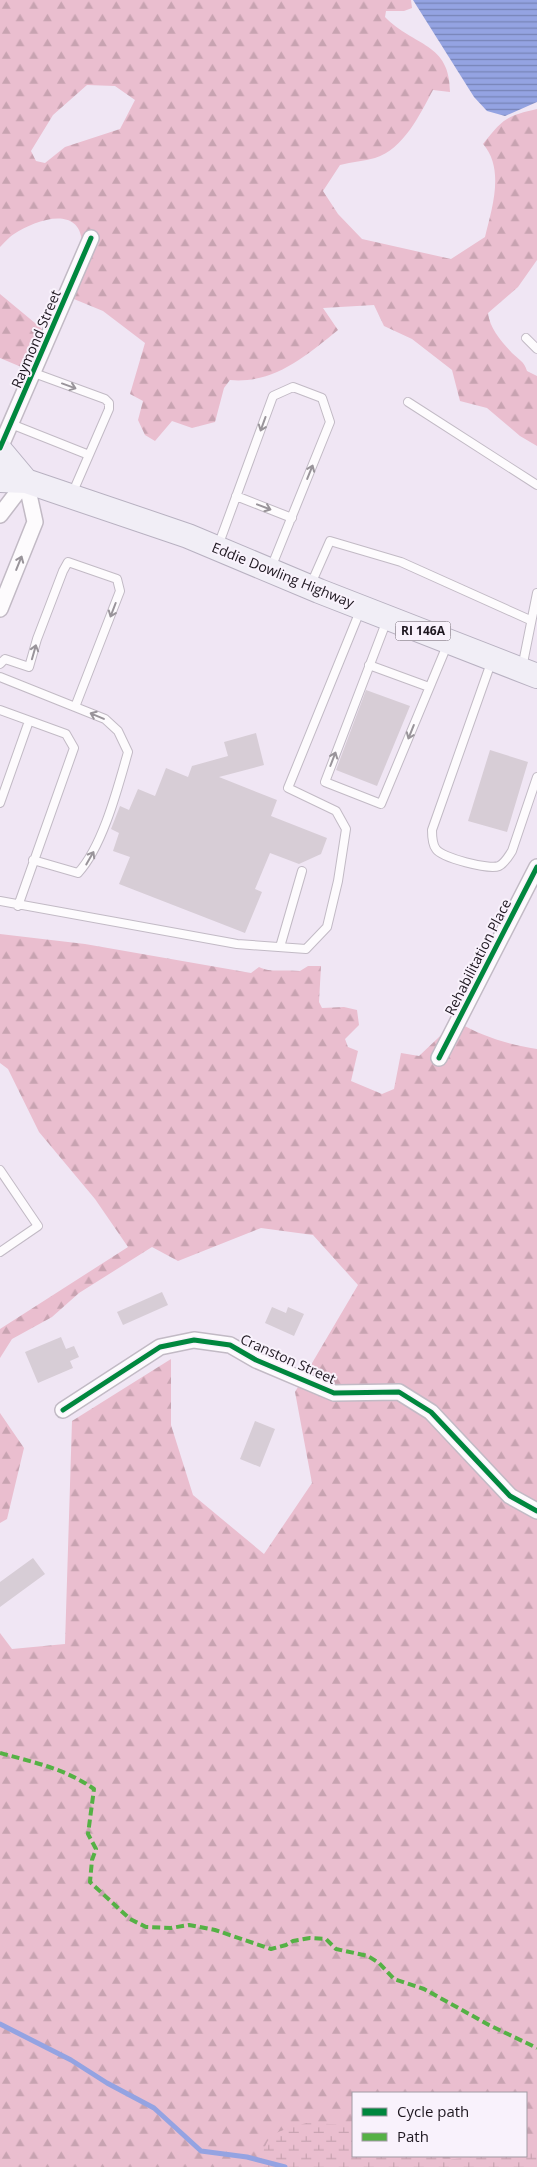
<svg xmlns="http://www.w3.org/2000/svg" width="537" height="2167" font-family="'Open Sans',sans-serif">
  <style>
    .forest { fill: url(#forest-firs); fill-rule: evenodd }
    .wetland { fill: url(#wetland-marsh) }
    .water { fill: url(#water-rules) }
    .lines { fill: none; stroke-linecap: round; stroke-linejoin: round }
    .stream { stroke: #94a3e2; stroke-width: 5 }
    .building { fill: #d7cdd6 }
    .lane-casing { stroke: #c2bac5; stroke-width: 10 }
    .street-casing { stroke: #c2bac5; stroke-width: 18 }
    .primary-casing { stroke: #b8b1c1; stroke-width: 26 }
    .lane { stroke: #fdfbfd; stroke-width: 8 }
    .street { stroke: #fdfbfd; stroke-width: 15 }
    .primary { stroke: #f1eef6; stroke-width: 24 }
    .quiet { stroke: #55b145; stroke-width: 4; stroke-dasharray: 8 4; stroke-linecap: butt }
    .cycleway-casing { stroke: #f9f2fc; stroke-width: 8 }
    .cycleway { stroke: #00873e; stroke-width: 5 }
    .oneway { stroke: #99949a }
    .labels { text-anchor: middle; stroke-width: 4; stroke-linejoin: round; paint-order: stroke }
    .shield { fill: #f9f2fc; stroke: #605962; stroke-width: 1 }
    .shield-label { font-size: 12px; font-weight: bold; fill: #1e1720 }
    .street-label { font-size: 14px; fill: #1e1720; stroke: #f9f2fc }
  </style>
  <defs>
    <pattern id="forest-firs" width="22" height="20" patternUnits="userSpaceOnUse" patternTransform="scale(1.25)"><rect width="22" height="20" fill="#eabecf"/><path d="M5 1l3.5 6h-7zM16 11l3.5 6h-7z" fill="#c8a3b1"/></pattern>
    <pattern id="wetland-marsh" width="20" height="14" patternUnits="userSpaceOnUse" patternTransform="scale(1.25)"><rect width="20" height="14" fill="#eabecf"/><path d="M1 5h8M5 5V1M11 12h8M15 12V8" fill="none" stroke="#c8a3b1"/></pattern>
    <pattern id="water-rules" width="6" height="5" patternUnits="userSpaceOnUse" patternTransform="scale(1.25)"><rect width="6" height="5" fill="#94a3e2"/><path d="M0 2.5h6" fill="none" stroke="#7884b7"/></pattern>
  </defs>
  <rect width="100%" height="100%" fill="#f0e6f4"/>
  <path class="forest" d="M0 0H411L412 8 404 11H386L385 17C414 47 450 42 450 92L433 90C420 114 404 149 375 158 364 161 352 162 340 165L323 191 338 214 362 239 451 259 485 237C492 208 505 169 483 144 503 119 506 116 537 109V260L518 287 488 313C490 329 501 341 512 353 519 360 524 361 527 371L537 376V446L520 436 487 408 460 401 452 370 412 339 384 326 374 305 323 308 338 330C306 356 274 384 230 380L224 388 215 422 192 428 172 421 155 441 145 435 138 420 143 401 130 394 145 343 103 311 69 297C75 279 84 260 82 241 78 204 34 221 14 234 9 237 4 243 0 247ZM87 85 115 86 135 100 120 129 65 147 45 163 36 161 31 151 53 115Z
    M0 294 41 328 48 343 33 372 0 358Z
    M0 934 85 944 251 973 259 967C270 973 287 969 300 971L308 966H321L319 1002 322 1008 344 1007 357 1010 359 1025 345 1039 348 1047 358 1051 351 1081 382 1094 394 1089 401 1053 419 1056 456 1021C483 1037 507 1044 537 1049V2167H0V1633L12 1649 65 1644 72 1421 171 1359V1425L193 1495 264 1554 312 1483 295 1392 358 1285 313 1235 261 1228 178 1261 152 1247 79 1293 52 1317 12 1339 0 1358V1329L128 1247 95 1199 39 1132 8 1069 0 1063ZM353 2093H526V2156H353Z
    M0 1413 24 1448 7 1519 0 1523Z"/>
  <path class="wetland" d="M306 2123 353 2125V2156H437L446 2160 482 2156H526V2147H537V2167H259C268 2130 272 2134 306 2123Z"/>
  <path class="water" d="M413 0H537V102L505 116 487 111 474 97Z"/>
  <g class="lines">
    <path class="stream" d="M0 2024 71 2060 107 2083 154 2108 201 2151 247 2157 285 2167"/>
  </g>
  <path class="building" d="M366 690 410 706 377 786 336 770Z
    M256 733 264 765 219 777 277 800 271 816 327 838 321 854 299 864 270 853 255 889 262 892 245 933 119 884 130 857 113 851 119 833 111 829 120 806 129 810 138 789 155 796 166 768 188 777 192 766 228 756 224 742Z
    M490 750 528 762 507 832 468 821Z
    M162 1292 168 1305 123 1325 117 1312Z
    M272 1307 286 1313 288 1307 304 1314 294 1336 265 1323Z
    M61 1337 66 1349 74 1346 79 1357 70 1361 73 1368 38 1383 25 1352Z
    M255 1421 275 1429 260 1467 240 1459Z
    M33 1558 45 1574 0 1607V1582Z"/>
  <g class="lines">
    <g class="lane-casing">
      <path id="lane" d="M526 338 537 349
        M34 373 105 399 109 403V409L89 455
        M408 402 537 485
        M11 424 89 455 72 494
        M236 496 292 518
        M218 546 273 396 293 387 322 398 330 422 271 568
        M311 584 330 541 401 562 530 620
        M387 620 325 782 381 804 448 643
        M492 660 432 830C432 836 432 844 436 849 442 858 489 870 499 866 505 863 508 857 512 851L537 777
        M0 664 5 659 29 667 37 639 63 571 68 562 117 579 120 591 75 707
        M369 665 429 687
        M522 668 537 593
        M0 677 105 719 118 731 128 752C118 787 103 846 78 873L33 860
        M0 710 66 734 74 748 18 906
        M0 803 29 721
        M0 901 237 944 306 949 327 927 338 881 346 829 336 811 288 788 360 611
        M280 947 302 871
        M0 1170 38 1226 0 1252"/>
    </g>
    <g class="street-casing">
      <path id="street" d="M0 448 91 238
        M0 515 26 481
        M0 609 35 522 26 481
        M439 1058 537 867
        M63 1410 160 1347 194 1340 230 1345 256 1360 334 1393 399 1392 431 1412 510 1496 537 1511"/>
    </g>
    <g class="primary-casing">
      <path id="primary" d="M0 450 26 481
        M0 480 26 481 188 536 319 591 537 676"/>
    </g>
    <use href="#lane" class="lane"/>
    <use href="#street" class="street"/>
    <use href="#primary" class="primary"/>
    <path class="quiet" d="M0 1753C33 1762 66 1769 94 1789L88 1834 96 1849 92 1860 90 1882 130 1919 146 1927 171 1928 189 1925 215 1930 271 1949 286 1945 293 1941 310 1938 326 1939 336 1949 368 1956 379 1963 394 1979 424 1989 489 2025 537 2048"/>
    <g class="cycleway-casing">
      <path id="cycleway" d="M0 448 91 238
        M439 1058 537 867
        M63 1410 160 1347 194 1340 230 1345 256 1360 334 1393 399 1392 431 1412 510 1496 537 1511"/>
    </g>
    <use href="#cycleway" class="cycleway"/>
  </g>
  <defs><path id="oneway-shaft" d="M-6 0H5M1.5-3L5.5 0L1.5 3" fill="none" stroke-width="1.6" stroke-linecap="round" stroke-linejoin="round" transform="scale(1.25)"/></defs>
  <g class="oneway">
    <use href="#oneway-shaft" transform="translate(69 386) rotate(20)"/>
    <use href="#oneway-shaft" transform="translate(263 424) rotate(110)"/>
    <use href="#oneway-shaft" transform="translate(310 472) rotate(-68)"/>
    <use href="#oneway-shaft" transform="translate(264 507) rotate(21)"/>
    <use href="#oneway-shaft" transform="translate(19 563) rotate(-68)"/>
    <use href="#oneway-shaft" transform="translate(113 610) rotate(111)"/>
    <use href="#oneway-shaft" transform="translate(34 652) rotate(-74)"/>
    <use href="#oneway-shaft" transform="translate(97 716) rotate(-157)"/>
    <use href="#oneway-shaft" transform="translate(411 732) rotate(112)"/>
    <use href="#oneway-shaft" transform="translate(333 759) rotate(-69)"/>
    <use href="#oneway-shaft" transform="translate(90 858) rotate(-60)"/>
  </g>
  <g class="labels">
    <rect class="shield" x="395.5" y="621.5" width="55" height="19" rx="4"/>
    <g class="shield-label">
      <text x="423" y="635">RI 146A</text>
    </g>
    <g class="street-label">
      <text transform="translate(36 339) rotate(-67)" y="5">Raymond Street</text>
      <text transform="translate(283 575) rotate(22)" y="5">Eddie Dowling Highway</text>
      <text transform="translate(478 957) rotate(-63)" y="5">Rehabilitation Place</text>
      <text transform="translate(288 1359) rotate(24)" y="5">Cranston Street</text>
    </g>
  </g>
  <rect x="352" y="2092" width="175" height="65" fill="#f9f2fc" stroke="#a19aa4"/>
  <rect x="362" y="2108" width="25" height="8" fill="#00873e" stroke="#a19aa4"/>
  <text x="397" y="2117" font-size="15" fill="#1e1720">Cycle path</text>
  <rect x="362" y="2133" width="25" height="8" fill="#55b145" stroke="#a19aa4"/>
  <text x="397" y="2142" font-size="15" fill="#1e1720">Path</text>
</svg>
